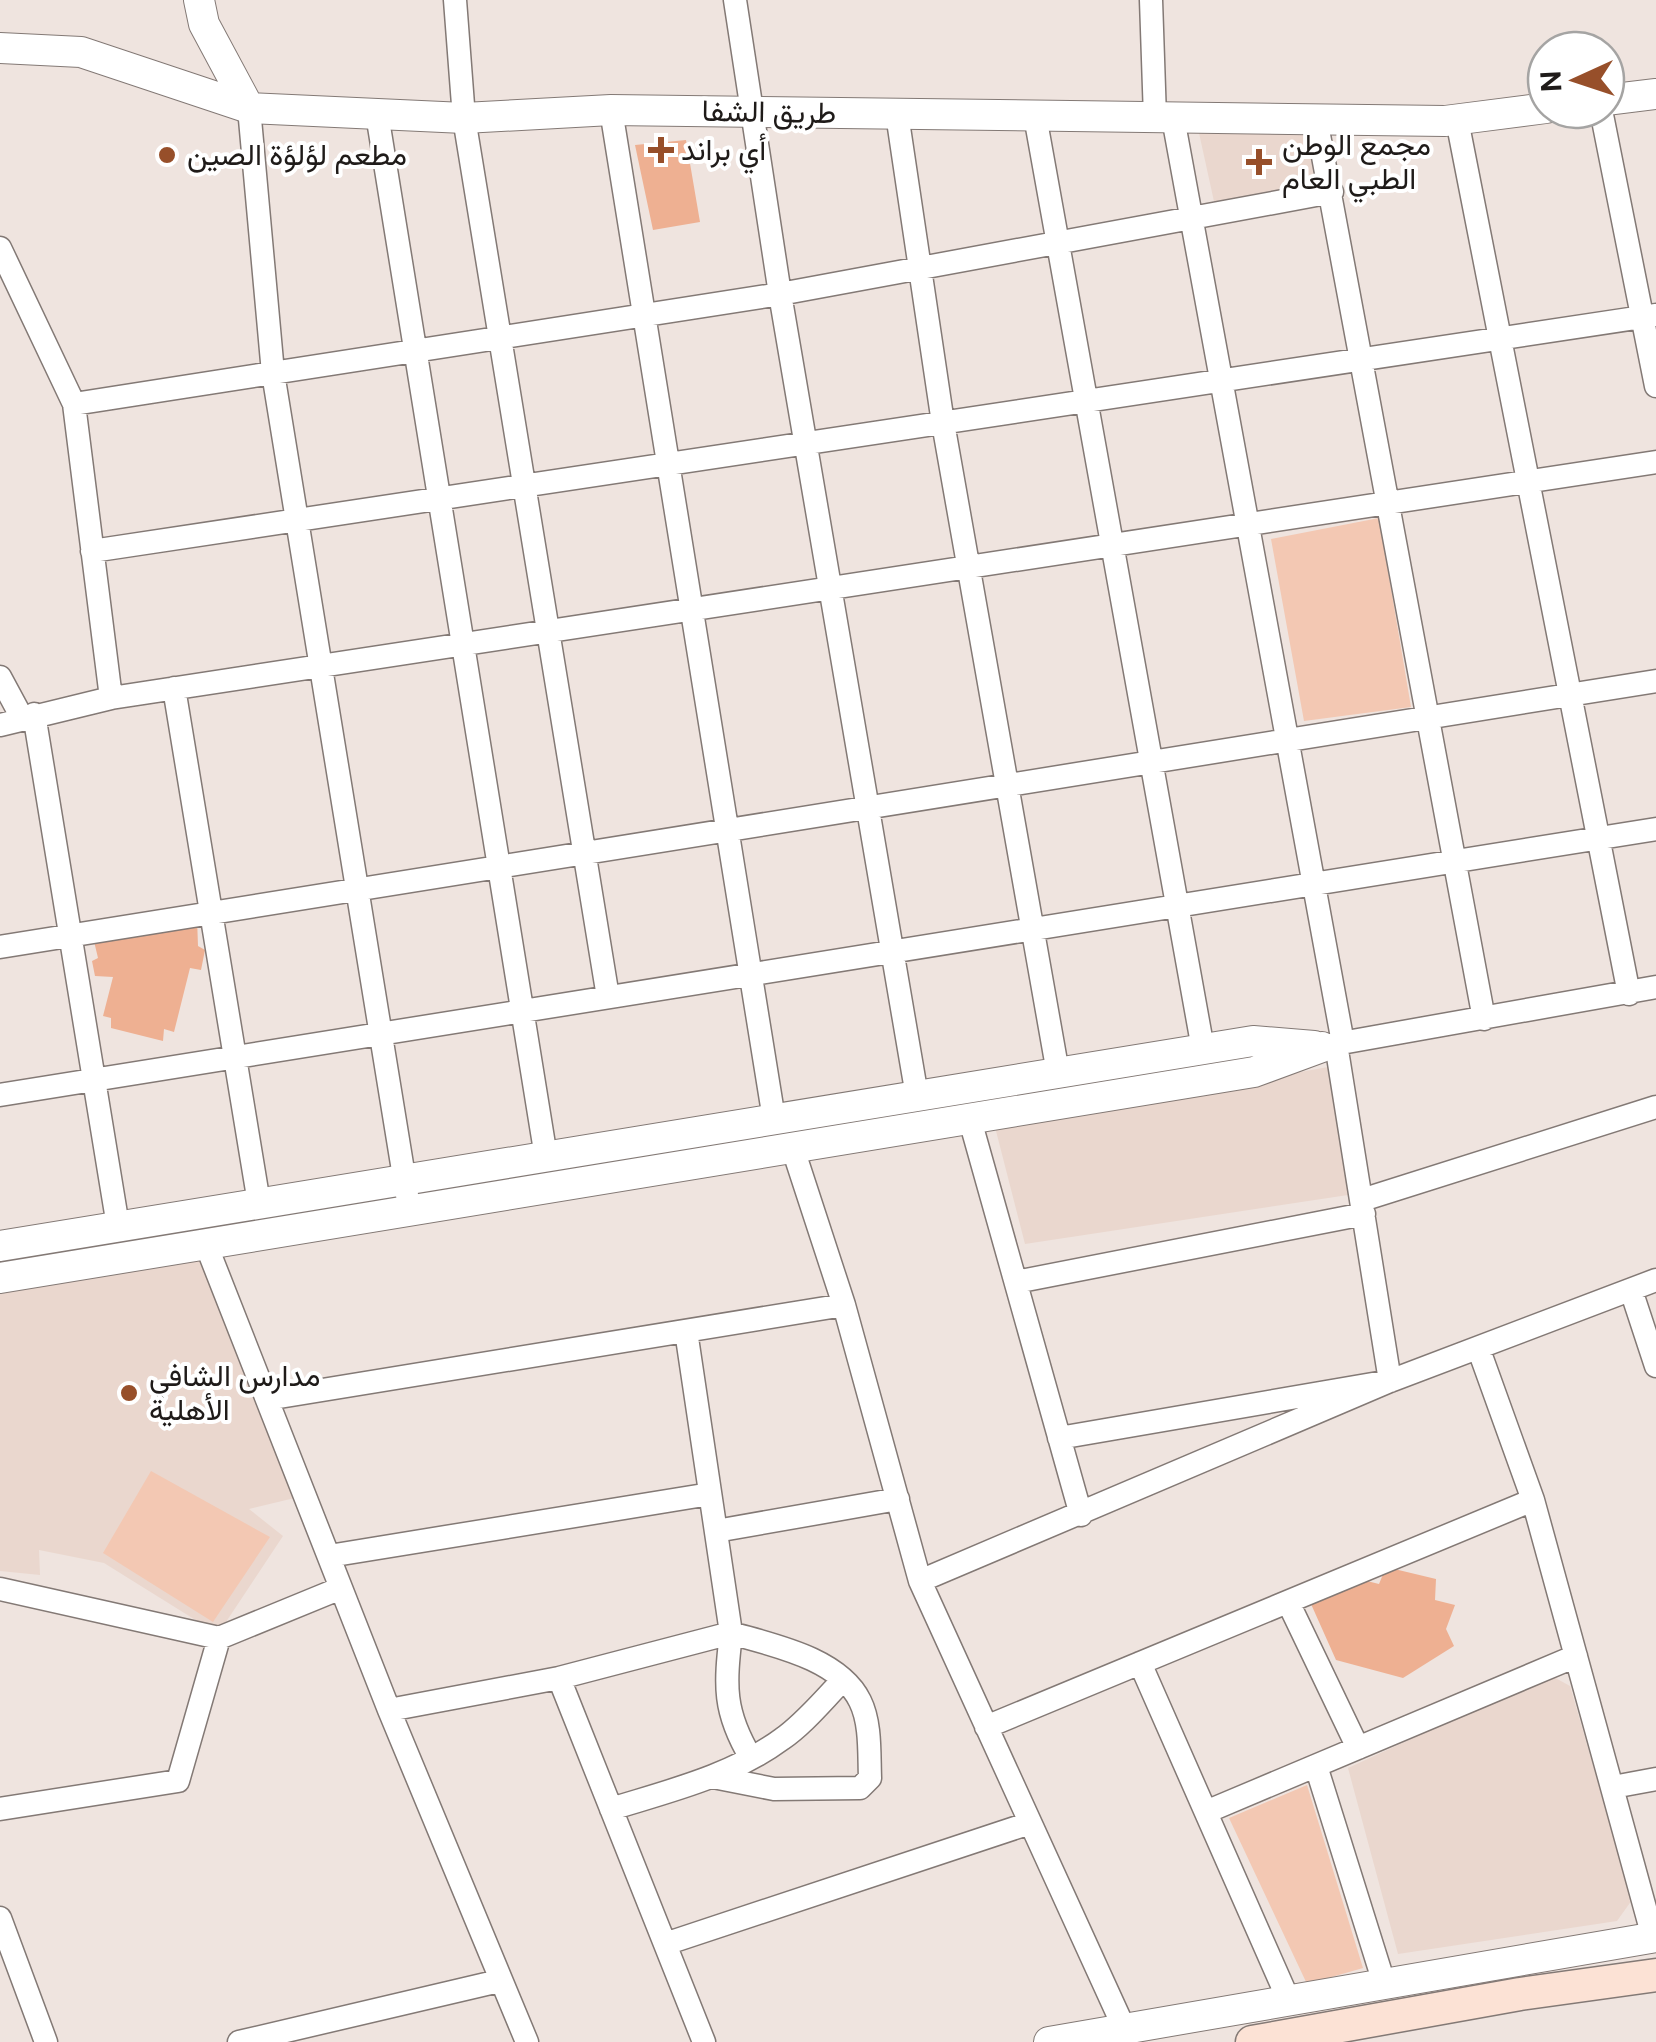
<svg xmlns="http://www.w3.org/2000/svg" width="1656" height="2042" font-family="'Public Sans',Vazirmatn,sans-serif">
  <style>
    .built { fill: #ead7ce }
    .green { fill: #f3c8b3 }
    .building { fill: #eeb092 }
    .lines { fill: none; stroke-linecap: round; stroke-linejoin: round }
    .minor-casing { stroke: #837975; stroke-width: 25 }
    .tertiary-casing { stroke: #837975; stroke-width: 32 }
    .secondary-casing { stroke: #837975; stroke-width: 35 }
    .minor { stroke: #fff; stroke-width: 22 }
    .tertiary { stroke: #fff; stroke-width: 30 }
    .secondary { stroke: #fce2d5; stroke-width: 32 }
    .poi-dot { fill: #974f2a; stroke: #fff; stroke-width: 4 }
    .labels { text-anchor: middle; stroke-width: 8; stroke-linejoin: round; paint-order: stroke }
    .street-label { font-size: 30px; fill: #1f1b19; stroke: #fff }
    .poi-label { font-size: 30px; fill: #1f1b19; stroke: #fff; text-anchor: start }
  </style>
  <rect width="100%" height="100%" fill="#efe4df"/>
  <path class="built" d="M1199 133 1311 134 1316 190 1215 206Z
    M1328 1067 1348 1195 1025 1244 995 1127Z
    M200 1258 303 1496 249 1509 283 1536 218 1634 104 1563 39 1550 40 1575 0 1571V1289Z
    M1550 1675 1570 1686 1632 1900 1617 1921 1398 1954 1348 1768Z"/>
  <path class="green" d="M1379 518 1411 707 1304 721 1271 539Z
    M151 1471 270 1537 213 1622 103 1553Z
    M1307 1785 1363 1968 1307 1984 1229 1818Z"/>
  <path class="building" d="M686 140 700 222 653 230 635 145Z
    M197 918 198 946 205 950 201 970 190 968 174 1032 164 1029 163 1041 111 1028V1018L103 1016 113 977 95 976 92 961 98 958 93 937Z
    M1386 1567 1436 1579 1435 1600 1455 1605 1446 1629 1454 1646 1403 1678 1336 1660 1311 1604 1347 1583 1355 1587 1359 1579 1379 1584Z"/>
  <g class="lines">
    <g class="minor-casing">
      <path id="minor" d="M455 0 464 118 608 997
        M735 0 780 294 917 1096
        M1151 0 1155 118
        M249 108 273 373 407 1195
        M611 110 774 1119
        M1601 110 1656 386
        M377 114 546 1157
        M897 114 943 423 1058 1073
        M1035 116 1203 1049
        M1173 118 1343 1043
        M1316 119 1484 1019
        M1457 120 1629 994
        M0 248 74 404 111 698
        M74 404 780 294 1332 192
        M92 551 1656 315
        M0 677 21 716
        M174 688 259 1203
        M34 714 118 1226
        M0 725 111 698 1656 462
        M0 947 1656 681
        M1330 1045 1656 987
        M0 1095 1656 829
        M970 1120 1081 1515
        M793 1149 844 1305 920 1581 1125 2030
        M1362 1200 1656 1107
        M207 1247 389 1710 527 2042
        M1016 1282 1364 1214
        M1631 1290 1656 1366
        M1479 1350 1533 1500 1653 1937
        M267 1399 844 1305
        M1059 1438 1390 1381 1336 1044
        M716 1531 898 1499
        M329 1556 710 1494
        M920 1581 1390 1381 1656 1280
        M0 1589 219 1638
        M1288 1602 1358 1748
        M1140 1663 1289 2001
        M559 1678 704 2042
        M389 1710 559 1678 731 1633 686 1331
        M986 1727 1533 1500
        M1316 1766 1384 1983
        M713 1777 774 1789 860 1788 870 1778C869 1753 871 1723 860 1701 839 1658 772 1645 731 1633 725 1686 723 1711 751 1758
        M1613 1787 1656 1779
        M0 1809 178 1781 219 1638 341 1588
        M611 1809C669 1791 732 1776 782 1739 805 1723 824 1699 843 1680
        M1206 1812 1576 1656
        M0 1918 46 2042
        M665 1944 1030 1823
        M239 2042 499 1981"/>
    </g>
    <g class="tertiary-casing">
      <path id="tertiary" d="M199 0 204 24 249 108
        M0 48 81 52 249 108 464 118 611 110 1445 121 1546 108
        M1606 100 1656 94
        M0 1246 1253 1041 1314 1046
        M0 1278 1254 1072 1322 1047
        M1049 2042 1656 1937"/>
    </g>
    <g class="secondary-casing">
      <path id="secondary" d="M1252 2042 1520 1994 1656 1975"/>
    </g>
    <use href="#minor" class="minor"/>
    <use href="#tertiary" class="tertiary"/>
    <use href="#secondary" class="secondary"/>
  </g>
  <g class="poi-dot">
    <path d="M656 135h10v10h10v10h-10v10h-10v-10h-10v-10h10z"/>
    <circle cx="167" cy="155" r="10"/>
    <path d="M1254 147h10v10h10v10h-10v10h-10v-10h-10v-10h10z"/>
    <circle cx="129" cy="1393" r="10"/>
  </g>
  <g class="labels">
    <g class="street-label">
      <text transform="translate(769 112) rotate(1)" y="10">طريق الشفا</text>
    </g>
    <g class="poi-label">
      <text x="1282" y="155">مجمع الوطن<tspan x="1282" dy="34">الطبي العام</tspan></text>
      <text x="681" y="160">أي براند</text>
      <text x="187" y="165">مطعم لؤلؤة الصين</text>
      <text x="149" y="1386">مدارس الشافي<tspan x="149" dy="34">الأهلية</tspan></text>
    </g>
  </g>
  <g transform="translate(1576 80) rotate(267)"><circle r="48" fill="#ffffff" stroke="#a5a4a3" stroke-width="2.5"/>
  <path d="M0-8L18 38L0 25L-18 38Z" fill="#974f2a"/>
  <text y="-15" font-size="28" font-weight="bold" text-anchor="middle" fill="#1f1b19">N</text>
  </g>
</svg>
